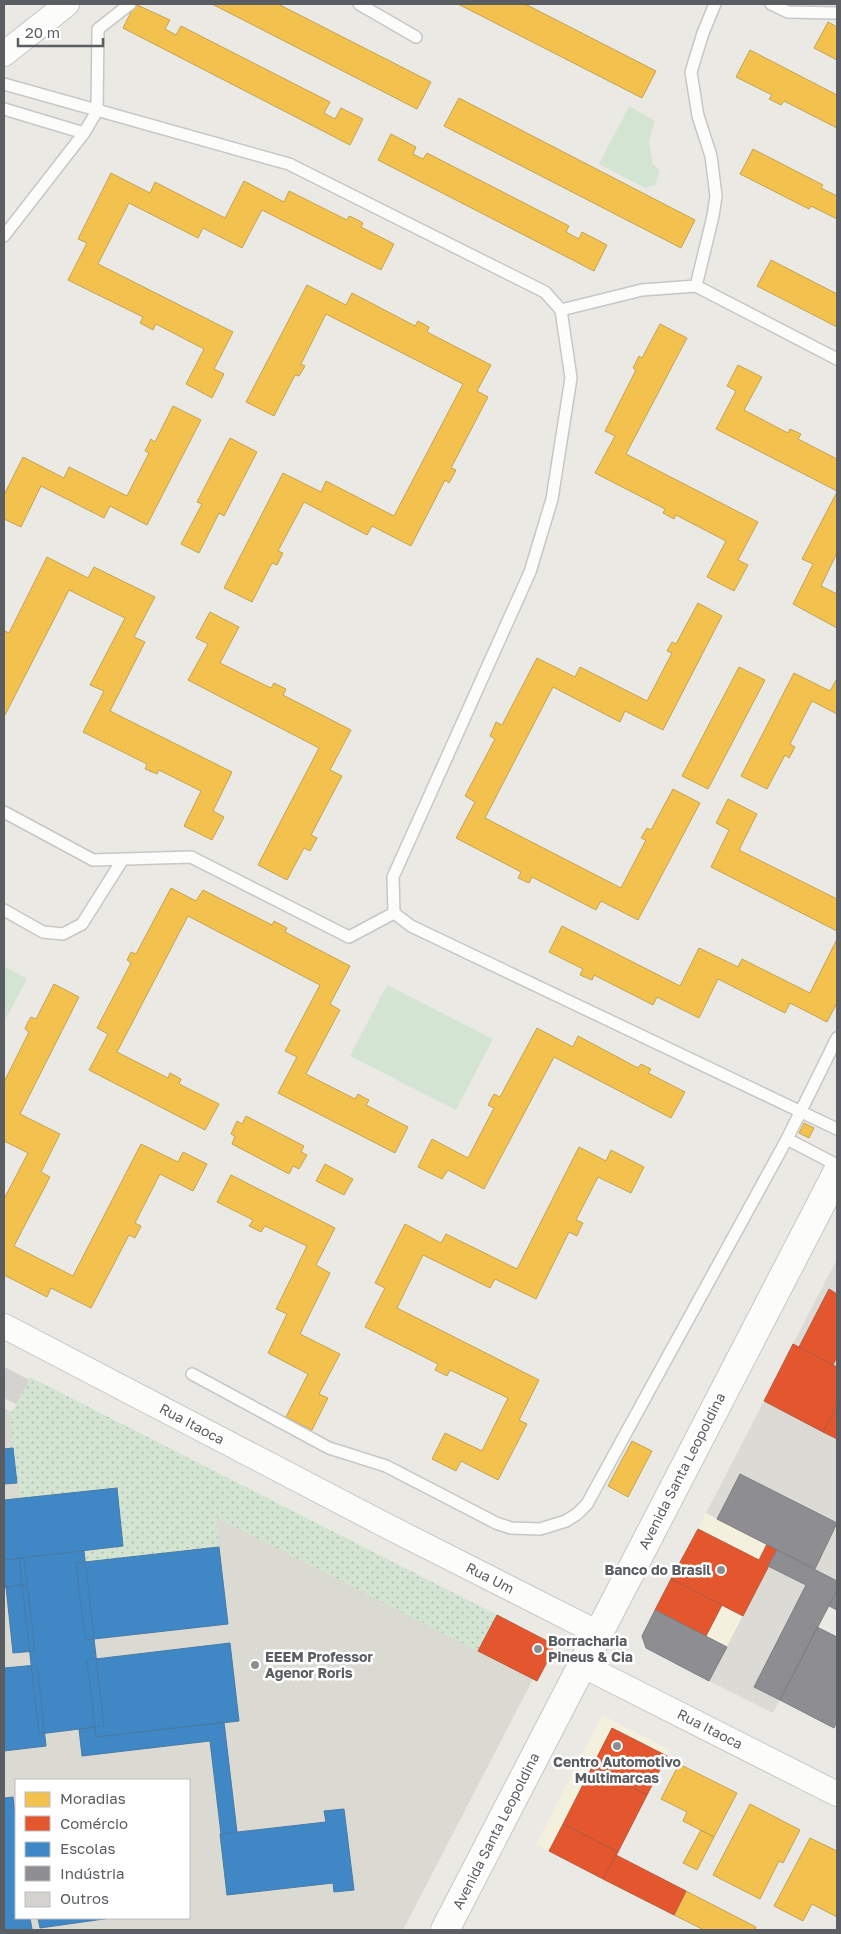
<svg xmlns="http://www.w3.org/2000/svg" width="841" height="1934" font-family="'Golos Text',sans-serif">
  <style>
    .commercial { fill: #f3f0dd }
    .industrial { fill: #dbdad5 }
    .education { fill: #dad9d2; fill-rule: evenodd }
    .grass { fill: url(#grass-dots) }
    .park { fill: #d3e5d2 }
    .homes { fill: #f2c14e; stroke: #c4a354 }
    .shops { fill: #e4572e; stroke: #bb593d }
    .schools { fill: #3f88c5; stroke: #477ba7 }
    .industry { fill: #8d8d92; stroke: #7e7f83 }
    .building { fill: #d3d2cf; stroke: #d9d8d4 }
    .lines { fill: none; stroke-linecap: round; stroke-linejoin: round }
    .service-casing { stroke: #c6c7c6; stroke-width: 14 }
    .minor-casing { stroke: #c6c7c6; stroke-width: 26 }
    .tertiary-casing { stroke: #c6c7c6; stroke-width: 30 }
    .service { stroke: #fcfcfb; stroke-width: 11 }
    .minor { stroke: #fcfcfb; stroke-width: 24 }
    .tertiary { stroke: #fcfcfb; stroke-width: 28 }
    .poi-dot { fill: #8c8e8f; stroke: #fff; stroke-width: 2 }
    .labels { text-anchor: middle; stroke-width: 5; stroke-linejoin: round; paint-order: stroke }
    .street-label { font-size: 14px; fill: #5a5d61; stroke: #fff }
    .poi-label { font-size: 14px; font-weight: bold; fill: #5a5d61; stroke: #fff; text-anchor: start }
  </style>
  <defs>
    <pattern id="grass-dots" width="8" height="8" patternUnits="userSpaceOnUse" patternTransform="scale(1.25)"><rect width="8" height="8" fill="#d3e5d2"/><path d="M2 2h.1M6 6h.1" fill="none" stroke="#aebdae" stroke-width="1.8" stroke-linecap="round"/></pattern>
  </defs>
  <rect width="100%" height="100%" fill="#eae9e4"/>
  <path class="commercial" d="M706 1513 777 1550 709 1681 646 1648 642 1636Z
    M602 1715 670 1750 603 1879 536 1844Z"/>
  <path class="industrial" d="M837 1259V1367L793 1344Z
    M764 1401 837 1439V1590L773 1713 709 1681 777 1550 706 1513Z"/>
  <path class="education" d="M4 1408 533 1679 403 1930H4ZM16 1780H189V1918H16Z"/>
  <path class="grass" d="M30 1377 497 1615 478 1651 216 1517 219 1547 85 1562 84 1551 123 1546 117 1488 19 1499 9 1411 12 1412Z"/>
  <path class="park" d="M629 106 655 121 649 141 653 165 660 170 655 185 645 188 599 164Z
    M4 966 27 979 4 1022Z
    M387 985 493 1039 456 1110 350 1056Z"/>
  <path class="homes" d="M135 4 170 20 165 29 176 35 181 26 330 102 324 113 335 119 341 108 363 119 350 145 123 28Z
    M212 4H278L431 82 417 109Z
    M458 4H525L656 71 642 98Z
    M828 22 837 27V60L814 48Z
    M750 50 837 95V128L784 101 781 105 769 99 772 95 736 77Z
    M459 98 695 220 681 248 444 126Z
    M391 134 416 147 413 154 423 159 427 153 569 226 566 232 579 239 582 232 607 245 594 271 378 160Z
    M753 149 823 185 821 188 837 196V219L811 206 809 209 740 174Z
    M111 173 150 193 155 182 225 218 244 181 284 202 289 191 347 220 349 216 356 219 363 223 361 227 394 244 381 270 262 210 242 248 203 228 198 238 129 203 98 264 233 332 214 369 224 374 212 398 186 384 204 349 156 324 153 330 140 323 143 317 68 280 87 243 78 239Z
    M771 260 837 294V327L757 286Z
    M307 285 346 305 352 293 415 326 418 321 429 327 427 332 491 365 477 391 488 397 451 468 456 470 453 476 449 483 445 480 411 546 372 526 367 535 304 502 278 551 283 553 277 565 272 563 252 602 224 588 283 473 321 492 326 481 394 516 463 384 326 314 301 364 305 366 299 376 295 375 274 416 246 402Z
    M660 324 687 338 626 454 758 522 738 560 748 565 734 591 707 577 726 541 676 515 674 519 663 513 665 509 595 473 615 436 605 431 636 370 633 368 639 356 642 358Z
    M738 365 762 377 744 410 788 433 790 429 801 434 798 439 837 459V491L716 429 736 391 727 386Z
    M173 406 201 420 147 525 110 506 104 518 41 486 21 527 4 519V495L23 457 64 478 69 467 127 496 149 453 145 451 151 439 155 442Z
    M230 438 257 452 224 516 219 513 199 553 181 544 202 504 197 502Z
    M837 492V553L821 586 837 594V628L793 604 813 564 802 559Z
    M47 557 88 578 94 567 155 597 134 637 145 642 110 711 232 772 213 811 224 817 212 840 184 826 201 791 159 770 157 774 145 769 147 764 83 732 104 691 90 685 125 618 69 590 4 717V634L5 631 9 633Z
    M698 603 722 616 663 730 625 711 620 722 553 687 485 818 621 888 646 840 641 838 647 828 651 830 673 789 700 803 638 920 601 901 596 910 532 877 529 883 518 878 521 872 456 838 475 802 465 796 495 739 490 736 496 722 502 725 537 658 575 677 580 667 647 701 672 653 667 651 672 642 676 644Z
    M210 612 239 627 220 663 271 688 274 683 286 689 283 695 351 730 330 770 342 776 311 835 317 838 310 851 304 848 287 880 258 865 319 748 188 680 208 644 196 638Z
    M739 667 765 680 708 789 682 776Z
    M794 673 830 691 836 680 837 681V714L812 701 790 744 795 747 789 758 785 755 767 789 741 776Z
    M728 799 757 814 739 850 837 899V931L711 867 729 830 716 823Z
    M171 888 196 901 203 890 272 925 274 921 287 928 285 932 350 966 330 1004 340 1010 306 1074 355 1099 358 1094 363 1097 369 1100 366 1105 408 1127 395 1153 278 1093 297 1057 285 1051 320 985 188 916 117 1052 168 1078 170 1073 181 1079 179 1084 219 1104 205 1130 89 1070 108 1034 97 1028 131 963 127 960 131 952 136 954Z
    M562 926 680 986 699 948 738 967 742 959 810 993 837 939V1003L827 1022 790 1003 785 1013 718 979 699 1018 657 997 653 1005 594 975 592 980 580 975 583 969 549 952Z
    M54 984 79 997 20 1114 60 1134 41 1172 50 1177 14 1246 73 1276 141 1144 178 1162 183 1152 207 1164 193 1191 160 1174 135 1223 141 1226 135 1238 129 1235 91 1308 51 1288 47 1297 4 1275V1199L28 1153 4 1141V1082L29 1032 25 1029 28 1022 31 1017 36 1019Z
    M537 1028 573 1047 578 1036 638 1068 641 1064 651 1069 648 1073 685 1092 671 1118 554 1057 484 1189 448 1170 442 1179 418 1167 432 1139 468 1158 494 1108 488 1105 494 1094 500 1097Z
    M246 1116 304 1146 301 1152 307 1155 299 1169 293 1166 289 1174 232 1144 235 1136 231 1134 237 1121 242 1124Z
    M804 1123 814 1128 809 1138 799 1133Z
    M579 1147 606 1161 611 1150 644 1167 631 1193 598 1177 576 1220 583 1223 580 1229 577 1236 569 1232 536 1299 495 1279 490 1288 423 1255 397 1308 539 1380 519 1420 527 1424 498 1480 461 1461 456 1471 432 1459 445 1433 482 1451 508 1398 450 1370 447 1376 435 1370 438 1364 365 1327 385 1288 375 1283 405 1224 441 1243 446 1234 517 1269Z
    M325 1164 353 1179 344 1195 316 1181Z
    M231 1175 335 1228 316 1265 330 1273 300 1334 340 1354 319 1394 328 1398 312 1430 286 1417 308 1374 268 1353 287 1314 276 1309 307 1246 265 1226 261 1232 249 1226 253 1220 217 1202Z
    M632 1441 652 1451 628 1497 608 1486Z
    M679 1764 737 1793 714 1837 683 1821 687 1812 661 1799Z
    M750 1804 800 1830 783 1863 779 1861 760 1899 713 1875Z
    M701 1830 714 1837 697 1870 683 1863Z
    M810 1838 837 1851V1917L812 1904 803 1921 774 1906Z
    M686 1891 756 1927 755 1930H704L674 1915Z"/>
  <path class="shops" d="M829 1289 837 1294V1357L833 1365 799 1347Z
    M793 1344 837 1367V1404L823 1432 764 1401Z
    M836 1407H837V1439L823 1432Z
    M698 1529 759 1560 767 1544 777 1550 743 1616 671 1579Z
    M671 1579 722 1605 706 1636 655 1610Z
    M497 1615 551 1643 553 1651 537 1681 478 1651Z
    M612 1728 667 1756 647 1795 592 1767Z
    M592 1767 647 1795 618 1852 563 1824Z
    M563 1824 618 1852 603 1879 549 1851Z
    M616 1855 686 1891 674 1915 603 1879Z"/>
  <path class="schools" d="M13 1448 17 1483 4 1484V1449Z
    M117 1488 123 1546 4 1560V1500Z
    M219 1547 228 1624 85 1640 76 1563Z
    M84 1551 104 1726 39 1734 19 1558Z
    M24 1558 27 1584 4 1588V1560Z
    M27 1584 35 1651 13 1653 6 1587Z
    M230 1643 239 1721 96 1737 87 1660Z
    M37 1665 46 1746 4 1751V1668Z
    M224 1722 237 1832 221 1834 210 1741 82 1756 79 1729 95 1727 96 1737Z
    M13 1797 16 1820V1918H30L32 1929 24 1930H4V1798Z
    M344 1809 354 1890 334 1892 333 1883 227 1895 220 1834 326 1822 324 1811Z
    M38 1918H111L40 1928Z"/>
  <path class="industry" d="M740 1474 837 1523 815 1569 717 1519Z
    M777 1550 837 1581V1590L780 1700 754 1687 806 1585 768 1566Z
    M837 1590V1610L829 1606Z
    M655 1610 727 1647 709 1681 646 1648 642 1636Z
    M817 1627 837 1637V1722L834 1728 780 1700Z"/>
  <path class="building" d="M4 1367 29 1380 16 1404 4 1398Z"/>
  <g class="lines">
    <g class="service-casing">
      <path id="service" d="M359 4 416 37
        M771 4 788 12 837 13
        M4 84 289 164 545 292 561 310 571 378 552 499 530 572 393 877 394 913 411 926 837 1129
        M4 109 84 133
        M4 236 84 133 97 111 98 29 130 4
        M696 286 713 216 716 196 711 156 698 116 691 72 703 33 715 4
        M561 310 642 290 696 286 837 359
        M4 812 93 860 191 857 349 937 394 913
        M4 910 43 932 63 934 82 924 123 859
        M787 1139 837 1038
        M192 1374 329 1448 386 1466 496 1523 511 1528 540 1529 566 1521 577 1514 587 1504 787 1139 837 1165"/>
    </g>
    <g class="minor-casing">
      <path id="minor" d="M4 54 67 4
        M4 1326 381 1523 598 1633
        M582 1665 837 1794"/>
    </g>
    <g class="tertiary-casing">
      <path id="tertiary" d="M445 1930 837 1173"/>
    </g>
    <use href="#service" class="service"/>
    <use href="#minor" class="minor"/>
    <use href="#tertiary" class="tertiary"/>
  </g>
  <g class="poi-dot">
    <circle cx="721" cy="1570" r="5"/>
    <circle cx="538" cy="1649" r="5"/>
    <circle cx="255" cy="1665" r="5"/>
    <circle cx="617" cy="1746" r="5"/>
  </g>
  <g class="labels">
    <g class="street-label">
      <text transform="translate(192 1424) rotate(28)" y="5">Rua Itaoca</text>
      <text transform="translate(682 1471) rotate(-63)" y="5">Avenida Santa Leopoldina</text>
      <text transform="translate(490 1578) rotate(27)" y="5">Rua Um</text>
      <text transform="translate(710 1729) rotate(27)" y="5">Rua Itaoca</text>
      <text transform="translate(496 1831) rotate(-63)" y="5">Avenida Santa Leopoldina</text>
    </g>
    <g class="poi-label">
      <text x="711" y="1575" text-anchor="end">Banco do Brasil</text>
      <text x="548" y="1646">Borracharia<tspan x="548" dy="16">Pineus &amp; Cia</tspan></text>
      <text x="265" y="1662">EEEM Professor<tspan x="265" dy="16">Agenor Roris</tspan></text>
      <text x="617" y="1767" text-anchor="middle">Centro Automotivo<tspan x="617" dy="16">Multimarcas</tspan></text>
    </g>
  </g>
  <rect width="841" height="1934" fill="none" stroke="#5a5d61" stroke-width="10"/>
  <rect x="15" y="1779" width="175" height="140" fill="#ffffff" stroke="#bdbec0"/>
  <rect x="25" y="1792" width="25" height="15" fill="#f2c14e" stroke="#bdbec0"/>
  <text x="60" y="1804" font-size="15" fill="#5a5d61">Moradias</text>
  <rect x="25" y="1816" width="25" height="15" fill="#e4572e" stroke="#bdbec0"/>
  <text x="60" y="1829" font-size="15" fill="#5a5d61">Comércio</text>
  <rect x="25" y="1842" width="25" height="15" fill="#3f88c5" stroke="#bdbec0"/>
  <text x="60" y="1854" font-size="15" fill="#5a5d61">Escolas</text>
  <rect x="25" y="1866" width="25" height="15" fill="#8d8d92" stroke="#bdbec0"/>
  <text x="60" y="1879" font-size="15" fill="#5a5d61">Indústria</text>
  <rect x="25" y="1892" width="25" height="15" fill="#d3d2cf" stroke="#bdbec0"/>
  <text x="60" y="1904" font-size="15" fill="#5a5d61">Outros</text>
  <path d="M18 38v8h85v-8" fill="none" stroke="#5a5d61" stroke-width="2.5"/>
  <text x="25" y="38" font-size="15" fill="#5a5d61" stroke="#ffffff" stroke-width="4" paint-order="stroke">20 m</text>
</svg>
